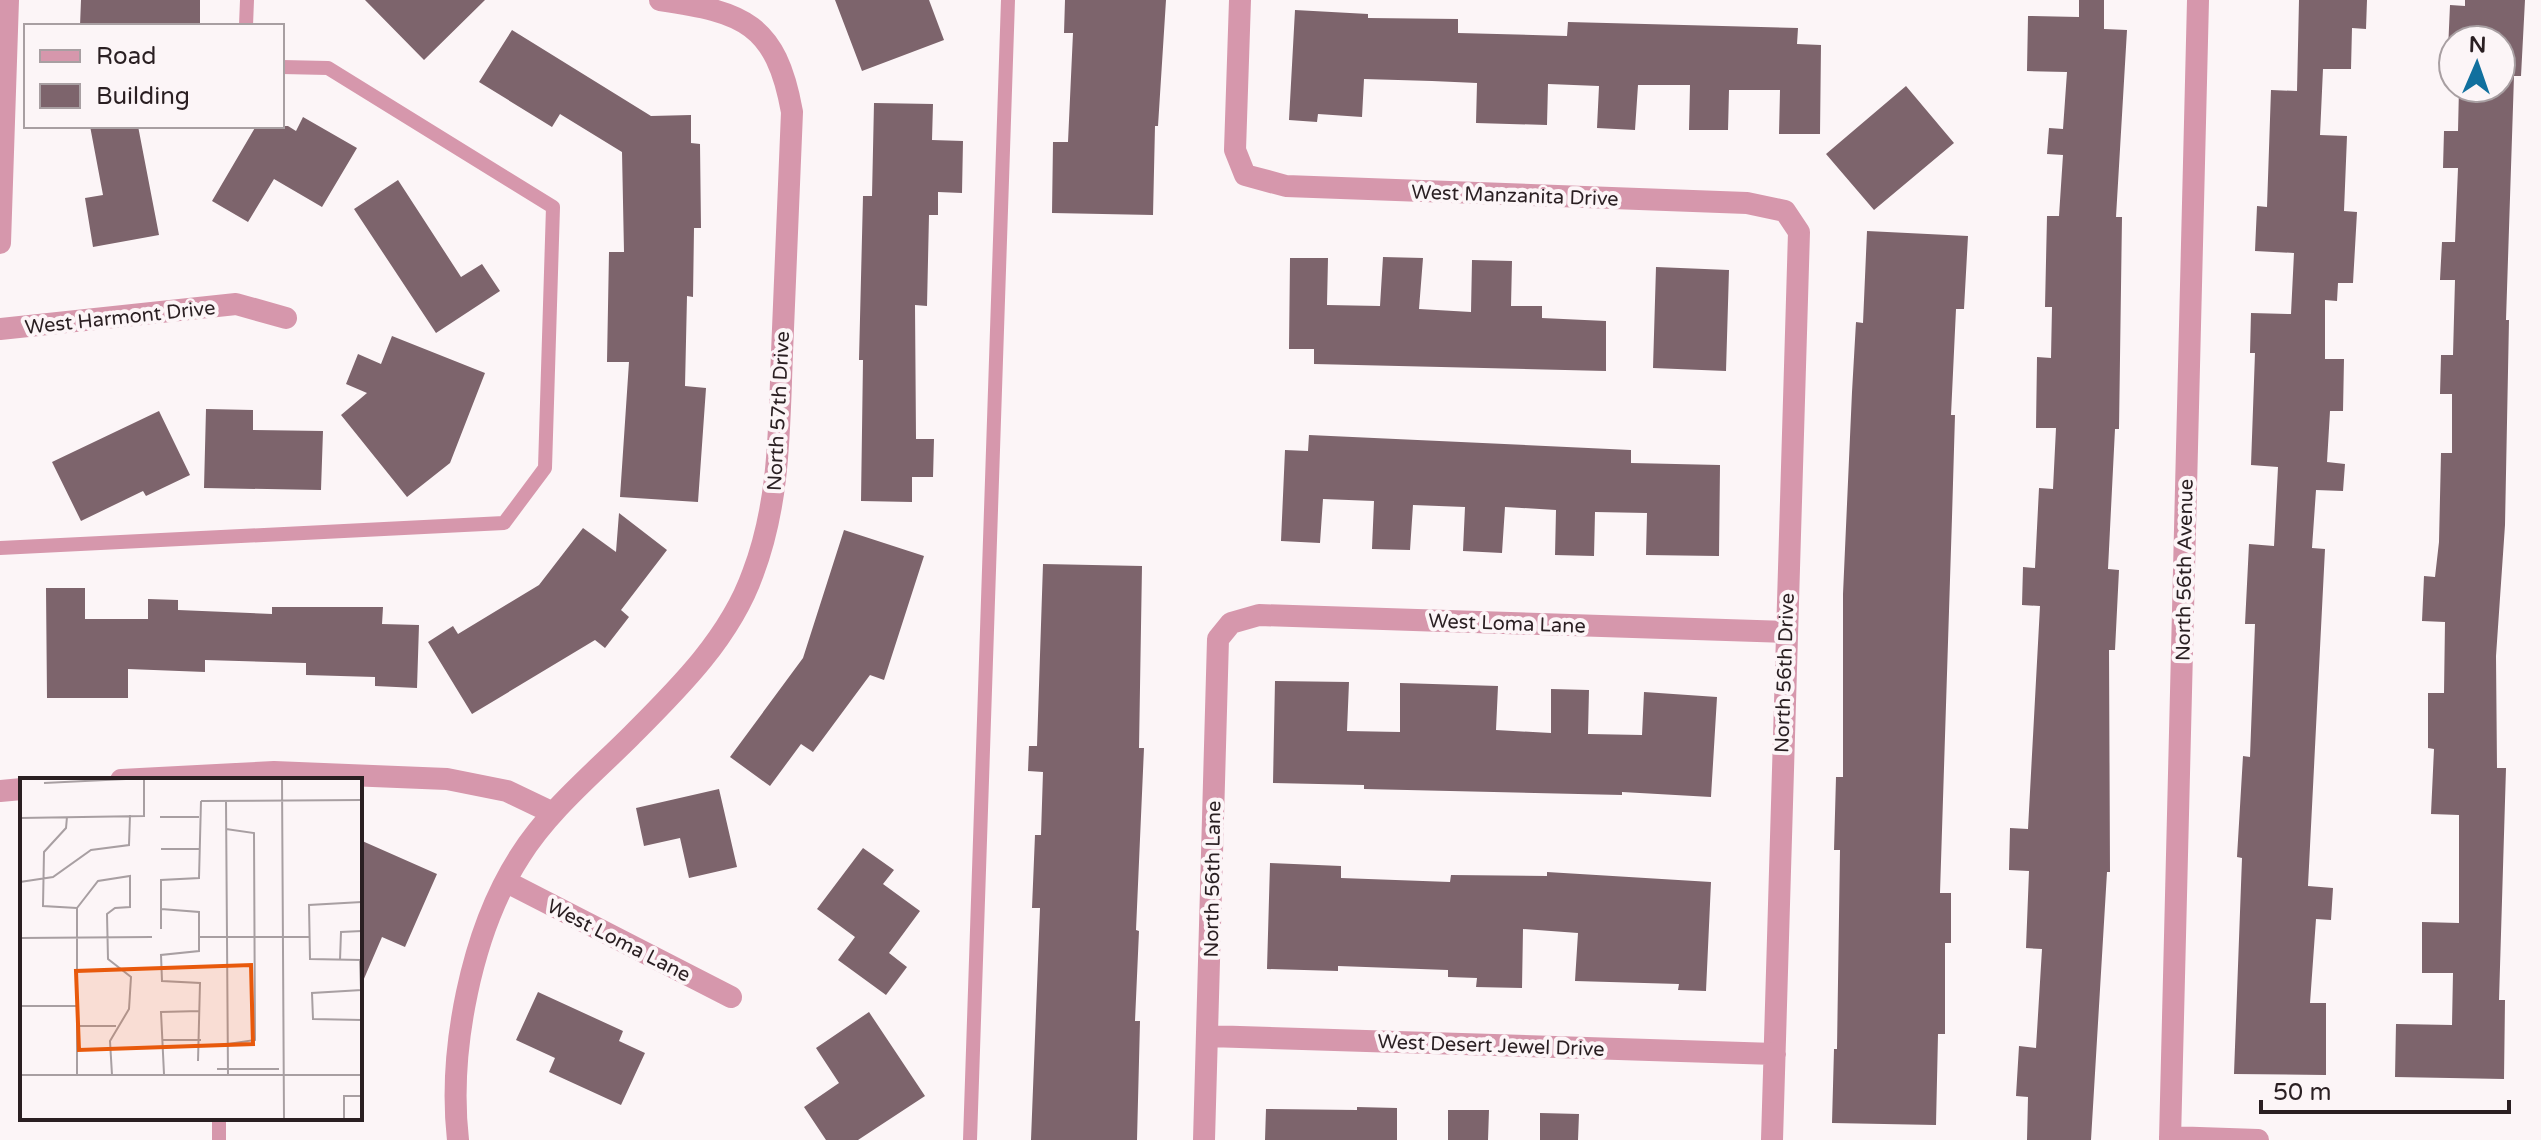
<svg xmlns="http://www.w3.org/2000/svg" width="2541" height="1140" font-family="'Varela Round',sans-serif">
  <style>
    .building { fill: #7d646c }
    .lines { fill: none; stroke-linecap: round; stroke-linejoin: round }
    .service { stroke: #d697ac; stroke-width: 14 }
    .minor { stroke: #d697ac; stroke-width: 22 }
    .labels { text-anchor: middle; stroke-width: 8; stroke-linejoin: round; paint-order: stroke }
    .street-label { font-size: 20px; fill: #2a1f22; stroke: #fcf5f7 }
    .inset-road { fill: none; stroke: #a89fa2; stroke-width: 2 }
    .view { fill: #e8590c; fill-opacity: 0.15; stroke: #e8590c; stroke-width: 4 }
    .inset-edge { fill: none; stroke: #2a1f22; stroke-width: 4 }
  </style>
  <rect width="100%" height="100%" fill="#fcf5f7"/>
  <path class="building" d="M81 0H200V26H80Z
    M365 0H485L424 60Z
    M835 0H929L944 40 862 71Z
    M1065 0H1166L1158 126H1155L1153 215 1052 213 1053 142H1068L1073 33H1064Z
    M2079 0H2104V29L2127 30 2116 217H2122L2119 429H2115L2108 569 2119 570 2115 650H2109L2110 872H2107L2091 1140H2027L2028 1097 2016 1096 2019 1046 2036 1048 2042 949 2026 948 2029 871 2009 870 2010 828 2028 829 2040 606 2022 605 2023 567 2035 568 2039 488 2053 489 2056 428H2036L2037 357 2051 358 2052 307H2045L2047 216H2059L2063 155 2047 154 2049 128 2063 129 2067 72 2027 71 2028 16 2079 17Z
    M2299 0H2367L2366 29 2352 28 2351 69H2323L2320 135 2347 136 2344 211 2357 212 2353 283H2338L2337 301 2325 300V359H2344L2343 411H2330L2327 462 2345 464 2343 491 2316 490 2312 548 2325 549 2308 886 2333 888 2331 920 2316 919 2310 1003H2326V1075L2234 1074 2242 858 2237 857 2243 756 2250 757 2255 624H2245L2249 544 2274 546 2278 467 2251 465 2255 353H2250L2251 313 2291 314 2294 253 2255 251 2257 206 2267 207 2271 90 2297 91Z
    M2465 0H2525L2521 76H2514L2506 320H2509L2505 525 2496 656 2497 768H2506L2499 1000H2505L2504 1079 2395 1077 2396 1024 2452 1025 2453 973H2422V922L2459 923V815L2431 814 2434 749 2428 748V693H2444L2445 622 2422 621 2424 576 2435 577 2439 542 2441 453H2452V394H2440L2441 355H2453L2455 280H2440L2442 242H2455L2458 168H2443L2444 131H2458L2459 88H2501V40H2453V73H2447L2450 5 2465 6Z
    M1295 10 1368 14V18L1458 19V33L1567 36 1568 22 1798 28 1797 44 1821 45 1820 134H1779L1780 90H1729L1728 130H1689L1690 85H1638L1635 130 1597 128 1599 86 1548 84 1547 125 1476 123 1477 83 1432 81 1364 79 1362 117 1318 114 1317 122 1289 120Z
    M512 30 651 116 691 115V143L700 144 701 228H694L693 297 687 296 685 386 706 388 698 502 620 497 629 362H607L609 252H624L622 152 560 114 552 127 479 82Z
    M1906 86 1954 143 1874 210 1826 154Z
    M874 103 933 104 932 140 963 141 962 193 938 192V215H929L927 306 915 305 916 439H934L933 477H912V502L861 501 863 360H859L863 196H872Z
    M303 117 357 148 322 207 274 179 248 222 212 201 256 126H288L296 131Z
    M90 126H138L159 235 93 247 85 198 103 195Z
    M398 180 461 277 482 264 500 291 436 333 354 209Z
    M1867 231 1968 236 1964 309H1956L1951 415H1955L1952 517 1940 893H1951V943H1945V1034H1938L1936 1125 1832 1123 1834 1049H1837L1840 850H1834L1836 777H1843V594L1852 392 1856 322 1863 323Z
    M1383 257 1423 258 1419 309 1471 312 1472 260 1512 261 1511 306H1542V318L1606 321V371L1314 364V349H1289L1290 258H1328L1327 305 1380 306Z
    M1656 267 1729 270 1726 371 1653 368Z
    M392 336 485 373 450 463 407 497 341 415 367 393 346 384 358 354 381 364Z
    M206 409 253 410V430L323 431 321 490 204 488Z
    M159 411 190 475 146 496 143 491 81 521 52 462Z
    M1309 435 1631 450V463L1720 465 1719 556 1646 555 1647 513 1595 512 1594 556 1555 555 1556 510 1505 507 1502 553 1463 551 1465 507 1413 505 1410 550 1372 549 1374 501 1323 499 1320 543 1281 541 1285 450 1308 451Z
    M619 513 667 550 621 610 629 617 605 648 595 640 472 714 428 642 453 626 458 634 539 585 583 528 616 552Z
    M844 530 924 556 884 680 870 675 813 752 801 744 770 786 730 757 803 658Z
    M1043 564 1142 566 1139 748H1144L1136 930 1139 931 1135 1021H1140L1137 1140H1031L1040 908H1032L1035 835H1041L1043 772 1028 771 1029 746H1037Z
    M46 588H85V619H148V599L178 600V610L272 614V607H383L382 624 419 625 417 688 375 686V677L306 675V663L205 660V672L128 669V698H47Z
    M1275 681 1349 682 1347 731 1400 732V683L1498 686 1496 730 1551 733V689L1589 690 1588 734 1642 735 1644 692 1717 697 1711 797 1622 792V795L1364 789V785L1273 783Z
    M719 789 737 867 689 878 680 838 644 846 636 808Z
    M360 840 437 874 405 947 382 937 360 988Z
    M863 848 894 870 883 884 920 911 889 953 907 967 886 995 838 960 855 937 817 909Z
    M1270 863 1341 866V878L1450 882 1451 875 1547 876V872L1711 882 1706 991 1678 990 1679 984 1575 981 1578 933 1523 929 1522 988 1476 987 1477 978 1448 977V970L1338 966V971L1267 969Z
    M538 992 623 1031 619 1041 645 1053 621 1105 549 1072 555 1058 516 1040Z
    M869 1012 925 1096 858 1140H826L804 1107 839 1083 816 1048Z
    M1357 1107 1397 1108V1140H1265L1266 1109 1357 1110Z
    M1448 1110H1489L1488 1140H1448Z
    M1540 1113 1579 1114 1578 1140H1540Z"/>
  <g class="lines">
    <path class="service" d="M246 26 247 0
      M0 548 504 523 545 468 553 207 328 68 282 67
      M219 1140V1118
      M970 1140 1008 0"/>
    <path class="minor" d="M1240 0 1235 150 1245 175 1286 186 1747 203 1785 211 1799 232 1772 1140
      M0 243 8 0
      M0 329 236 304 286 318
      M121 780 274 772 447 779 507 791 553 813
      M0 791 22 789
      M507 882 731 997
      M1208 1036 1775 1054
      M2170 1137 2258 1140
      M458 1140C448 1051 471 932 520 856 549 810 593 774 631 736 678 689 730 638 753 573 780 502 779 428 782 353 786 272 789 192 792 112 776 23 743 12 660 0
      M1204 1140 1218 639 1231 623 1259 615 1785 632
      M2170 1140 2198 0"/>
  </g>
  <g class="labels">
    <g class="street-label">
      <text transform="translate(1515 195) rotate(2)" y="7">West Manzanita Drive</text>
      <text transform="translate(120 317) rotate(-6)" y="7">West Harmont Drive</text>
      <text transform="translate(778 411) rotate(-87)" y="7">North 57th Drive</text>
      <text transform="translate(2184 570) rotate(-89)" y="7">North 56th Avenue</text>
      <text transform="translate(1507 623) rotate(2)" y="7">West Loma Lane</text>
      <text transform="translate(1784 673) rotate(-88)" y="7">North 56th Drive</text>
      <text transform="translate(1212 879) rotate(-89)" y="7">North 56th Lane</text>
      <text transform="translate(619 940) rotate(27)" y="7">West Loma Lane</text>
      <text transform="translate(1491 1045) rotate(2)" y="7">West Desert Jewel Drive</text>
    </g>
  </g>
  <g transform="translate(20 778)">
    <rect width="342" height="342" fill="#fcf5f7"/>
    <path class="inset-road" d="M262 1 264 341M24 5 106 1M181 23 342 22M206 23 208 297M47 39 46 50 24 74 23 128 57 130M140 39H179M0 40 124 38V1M206 51 234 55 235 262 208 266M141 71H179M0 104 33 99 71 72 109 67 110 37M342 124 289 127 290 181 342 182M141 131 179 134V173L141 177 142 203 180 205 178 283M141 151V102L179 100 181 23M179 159H289M0 160 132 159M320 182 321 154 342 153M340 182 341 212M342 212 292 215 293 241 342 242M0 228H57M57 248H96M142 262H181M197 291H259M144 296 141 234 180 233M0 297H342M57 297V130L78 103 110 98V129L95 130 87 136 88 181 111 199 109 231 90 263 92 297M324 341V318H342"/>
    <path class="view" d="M231 187 233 266 59 272 56 193Z"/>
    <rect width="342" height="342" class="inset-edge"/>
  </g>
  <rect x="24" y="24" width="260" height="104" fill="#fcf5f7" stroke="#a89fa2" stroke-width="2"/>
  <rect x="40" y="50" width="40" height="12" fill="#d697ac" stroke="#a89fa2" stroke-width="2"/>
  <text x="96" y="64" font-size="24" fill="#2a1f22">Road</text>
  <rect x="40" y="84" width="40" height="24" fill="#7d646c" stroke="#a89fa2" stroke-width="2"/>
  <text x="96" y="104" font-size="24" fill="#2a1f22">Building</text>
  <g transform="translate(2477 64) rotate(2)"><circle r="38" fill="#fcf5f7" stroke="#a89fa2" stroke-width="2"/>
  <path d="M0-6L14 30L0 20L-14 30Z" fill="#11709e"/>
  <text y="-12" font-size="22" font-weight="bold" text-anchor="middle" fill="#2a1f22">N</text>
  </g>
  <path d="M2261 1100v12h248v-12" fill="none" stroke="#2a1f22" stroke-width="4"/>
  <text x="2273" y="1100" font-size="24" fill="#2a1f22" stroke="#fcf5f7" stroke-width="6" paint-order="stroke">50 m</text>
</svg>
